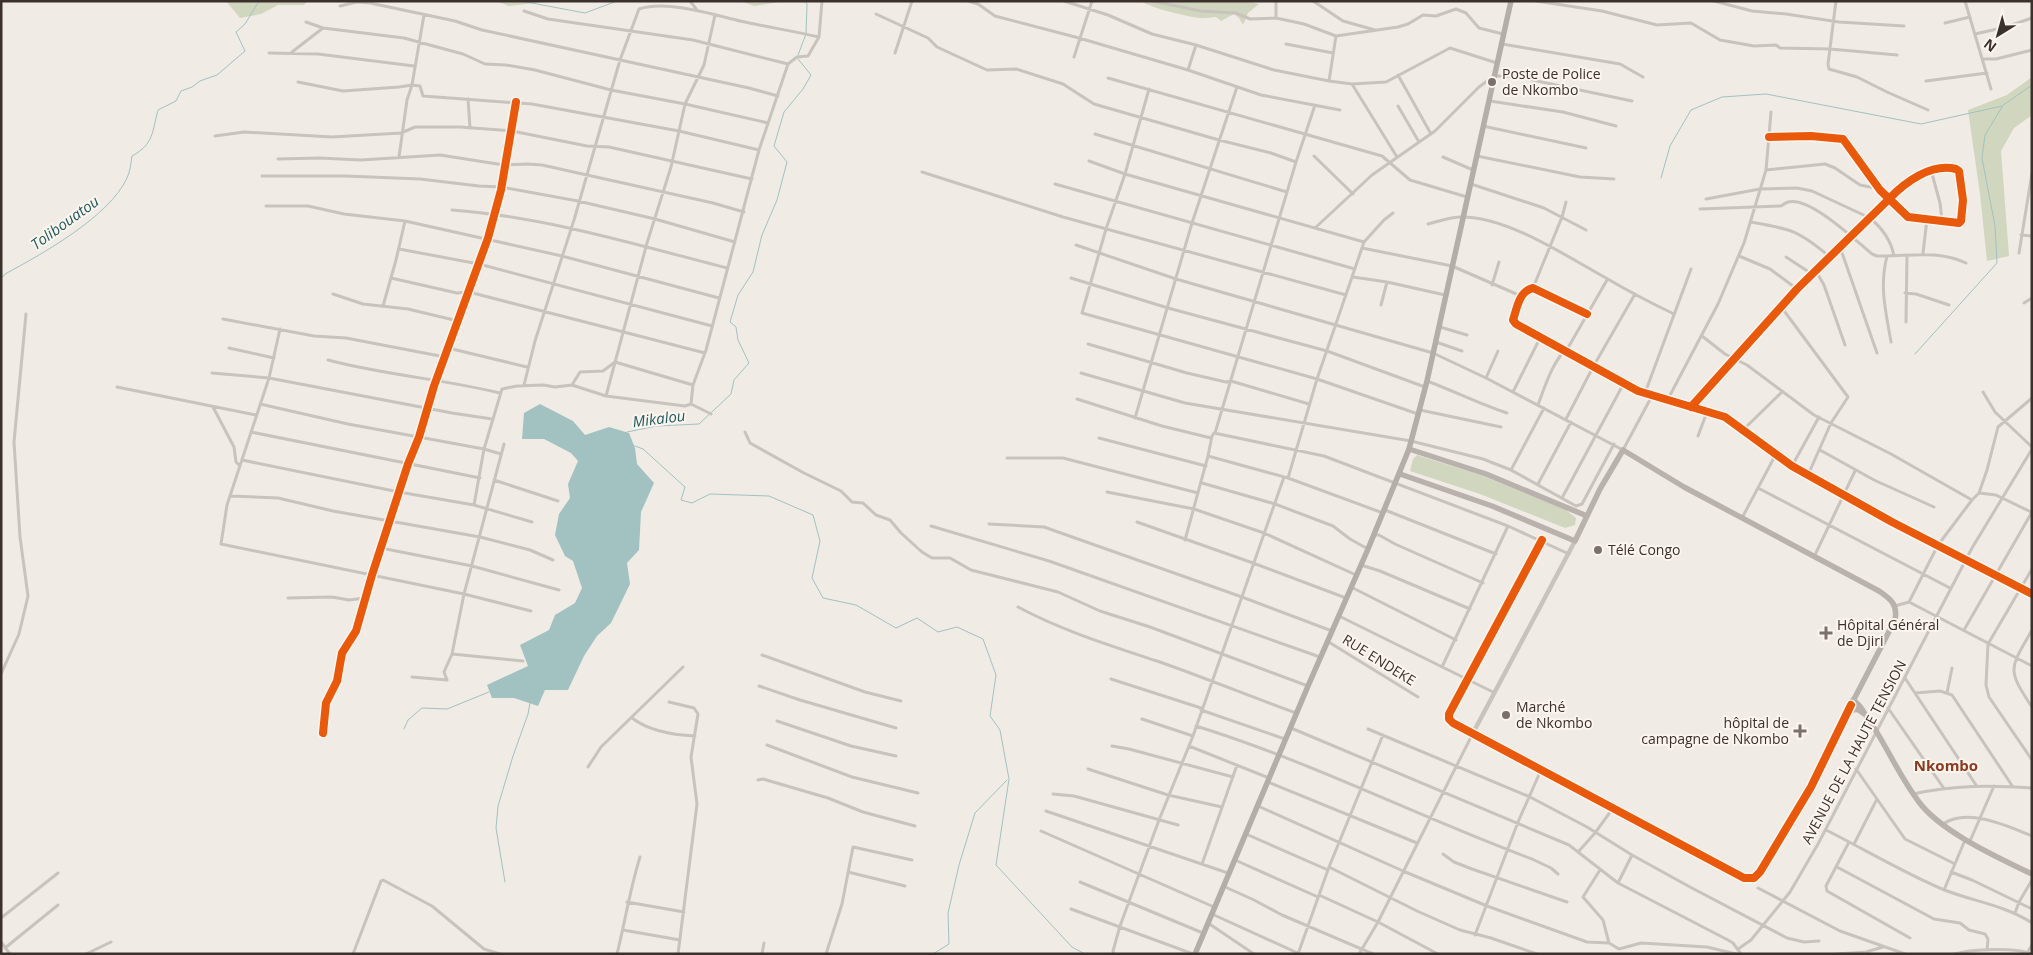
<svg xmlns="http://www.w3.org/2000/svg" width="2033" height="955" font-family="'Open Sans',sans-serif">
  <style>
    .green { fill: #d1d6bf }
    .water { fill: #a1c2c1 }
    .lines { fill: none; stroke-linecap: round; stroke-linejoin: round }
    .stream { stroke: #a1c2c1; stroke-width: 1 }
    .minor { stroke: #c9c3be; stroke-width: 3 }
    .tertiary { stroke: #c9c3be; stroke-width: 4.5 }
    .primary { stroke: #b8b1ad; stroke-width: 5.5 }
    .trunk { stroke: #b4aea8; stroke-width: 5.5 }
    .cycleway-casing { stroke: #fbf5ee; stroke-width: 11 }
    .cycleway { stroke: #e8590c; stroke-width: 8 }
    .poi-dot { fill: #7a716c; stroke: #fbf5ee; stroke-width: 2 }
    .labels { text-anchor: middle; stroke-width: 4; stroke-linejoin: round; paint-order: stroke }
    .poi-label { font-size: 14px; fill: #3b302b; stroke: #fbf5ee; text-anchor: start }
    .street-label { font-size: 14px; fill: #3b302b; stroke: #fbf5ee }
    .water-label { font-size: 15px; font-style: italic; fill: #1f5a5e; stroke: #fbf5ee }
    .neighbourhood-label { font-size: 15px; font-weight: bold; fill: #8c3b22; stroke: #fbf5ee }
  </style>
  <rect width="100%" height="100%" fill="#f0ebe5"/>
  <path class="green" d="M226 1H308L304 5H278L261 14 240 18Z
    M496 1H551L509 6Z
    M741 1H785L754 6Z
    M1244 1 1259 4 1248 13 1243 25 1239 18 1234 14 1221 21 1216 17C1211 17 1205 19 1200 18 1189 17 1151 8 1143 2Z
    M2032 77V115L2014 128 2001 151 2009 256 1987 261 1980 194 1968 110 2007 95Z
    M1417 455 1483 476 1566 510 1576 518 1575 525 1565 528 1480 494 1410 471 1413 459Z"/>
  <path class="water" d="M540 404 573 421 585 435 609 427 629 433 635 448 637 464 654 483 641 512 639 550 627 563 630 584 611 623 597 636 584 656 568 690H545L538 706 514 698H492L487 685 528 666 520 645 549 630 555 615 575 603 582 588 573 561 565 556 555 535 559 514 570 498 568 484 578 461 571 453 544 439H522L524 413Z"/>
  <g class="lines">
    <path class="stream" d="M521 1 585 13 617 1
      M798 55 806 34 807 4 805 1
      M1661 178 1670 146 1691 110 1722 97 1766 94 1921 124 2002 106 2032 85
      M1 279 5 274C42 254 109 217 127 178 130 172 131 163 132 156 154 144 152 132 158 110L176 101 181 91 192 87 200 81 217 75 245 51 236 32 245 24 259 1
      M1915 354 1997 263 1995 226 1982 158 1985 135 2002 107
      M627 432 657 426 699 424 731 394 734 380 749 363 738 340 736 327 730 322 738 295 753 272 762 235 777 200 787 162 774 146 784 112 803 89 811 75 798 59
      M635 446 643 449 685 487 681 500 692 503 710 494 769 496 813 515 820 541 812 578 823 598 856 605 896 628 917 618 938 632 957 627 983 639 996 675 990 716 1000 730 1009 779 996 865 1072 947 1085 954
      M404 729 408 720 422 708 447 709 489 692
      M505 882 496 828 498 806 513 756 528 714 530 703
      M933 954 949 944 948 913 959 865 975 813 1007 780"/>
    <path class="minor" d="M690 1 697 10
      M968 1 978 4 995 16 1079 38 1188 70 1261 95 1340 110
      M1064 1 1108 15 1152 34 1196 45 1274 70 1329 81 1352 84 1386 82 1450 48 1497 63
      M1152 1 1201 11 1236 13 1250 19 1276 18 1304 24 1336 36 1398 27 1408 24 1423 15 1436 16 1456 9 1466 13 1479 28 1503 34
      M1276 1V18
      M1313 1 1343 21 1375 30
      M1536 1 1602 11 1657 25 1691 23 1720 40 1754 46 1776 45 1780 48 1830 49 1897 55
      M1714 1 1752 11 1786 14 1839 22 1904 26
      M1836 1 1828 64 1829 69 1857 77 1887 92 1928 110
      M1965 1 1991 89
      M340 6 357 2 370 3 455 21 482 30 749 88 778 96
      M524 11 548 19 693 40 788 64
      M876 14 928 38 937 47 987 70 1016 69 1063 84 1094 104 1219 140 1271 153 1296 162
      M306 22 323 28 404 38 463 54 485 64 506 65 535 70 611 90 685 104 768 123
      M1945 23 1970 17
      M1975 34 2006 27 2032 18
      M1286 44 1333 53
      M1502 44 1620 64 1643 77
      M292 52 323 28
      M269 53 318 54 414 66
      M895 53 912 1
      M1074 57 1092 1
      M1983 59H1996L2032 50
      M1188 70 1196 45
      M1398 75 1431 134
      M1108 78 1382 156 1410 180 1467 197
      M1329 81 1336 36
      M1926 81 1987 73
      M298 82 343 91 399 87 412 85 420 86 423 96 532 104 679 131 759 150
      M1352 84 1397 157
      M1149 89 1125 174 1106 229 1082 313 1317 379 1418 414
      M468 99 470 128
      M1490 101 1563 112 1616 126
      M1398 106 1419 142
      M1483 126 1586 148
      M1095 134 1287 192
      M215 136 244 132 332 137 401 133 415 127H460L512 131 587 146 609 147 752 179
      M1314 156 1353 194
      M1477 156 1580 177 1614 179
      M399 157 407 100 412 85 424 15
      M1443 157 1473 170
      M278 159 319 158 361 160 440 155 504 165 528 164 542 165 713 203 744 212
      M1089 161 1125 174 1364 242
      M1766 170 1825 164 1835 168 1860 185 1880 189
      M1931 170 1940 203 1942 220
      M922 172 1063 217 1346 295
      M262 176H346L420 179 479 186 501 187 578 201 655 219 735 242
      M1055 184 1355 269
      M1471 184 1544 208 1586 230
      M1706 199 1760 189 1797 188 1812 191 1870 218C1882 228 1891 240 1894 256
      M266 206H308L344 214 405 221 562 256 719 298
      M1700 209 1781 206C1783 205 1785 203 1788 202 1810 196 1856 241 1872 254L1877 256C1908 257 1936 249 1966 263
      M452 210C546 217 637 245 727 268
      M1751 222C1791 229 1798 230 1830 257
      M1428 224C1439 221 1450 217 1462 217 1508 217 1566 256 1606 278 1628 291 1651 303 1674 314
      M1315 228 1372 175 1435 131 1479 87 1494 76H1513L1632 101
      M2021 235 2032 236
      M1076 245 1176 279 1433 353 1486 378 1623 450 1653 394
      M1840 247 1877 353
      M1362 248 1452 266 1521 296
      M399 249 479 264 712 326
      M1923 253 1927 219
      M2019 253 2032 173
      M1739 256 1770 269 1797 289
      M1887 256C1879 287 1886 312 1891 342
      M1786 257 1812 274
      M1816 271 1824 285 1845 345
      M1353 277 1387 282 1445 295
      M391 278 457 293 469 292 705 353
      M1071 278 1168 308 1327 351 1425 387
      M1492 285 1499 262
      M1533 288 1562 217 1566 202
      M1905 293 1916 294 1949 305
      M333 294 363 304 408 309 458 321
      M2024 303 2032 298
      M1381 305 1387 282
      M383 306 396 260 405 221
      M1782 308 1848 397 1831 423 1808 475
      M1587 314 1533 288C1519 291 1517 308 1513 320L1516 324 1638 391 1725 417 1792 466 1892 522 2032 594
      M223 319 314 336 346 338 445 357
      M1906 322 1907 255
      M1440 327 1467 335
      M280 329 269 378 227 505 221 544 464 594 531 611
      M1702 336 1725 354 1747 365 1814 415 1891 454 1972 500
      M1436 342 1462 351
      M1088 344 1187 373 1226 382 1231 381 1309 404
      M229 348 274 358
      M448 348 527 367
      M328 360C384 375 443 379 500 393
      M212 373 269 378 452 413 492 419
      M1081 373 1185 403 1411 441 1483 459 1511 470 1576 506 1582 504 1614 444
      M1486 378 1498 351
      M1427 381C1454 391 1479 404 1507 413
      M524 385 535 341 574 220 620 60 639 9C668 0 711 14 740 21 767 27 793 31 819 37
      M572 385 580 372 603 371 615 362 693 385
      M117 387 256 415
      M1513 392 1540 338
      M1983 392 1995 412 2032 447
      M1645 393 1691 269
      M606 396 647 243 671 167 685 104 704 65 715 15
      M1077 399 1162 426 1211 438
      M1668 399 1718 304 1744 243 1766 170 1771 112
      M260 404 348 424 484 449 501 454
      M1538 405C1545 386 1553 360 1569 346L1607 280
      M213 407 234 447 236 462 240 466
      M1691 407 1797 289 1889 199C1905 182 1931 163 1956 169L1959 171 1963 200 1961 221 1959 223 1908 217 1880 190 1843 139 1811 136 1769 137
      M1420 410 1501 427
      M711 414 691 404 693 385 706 350 759 150 788 64 797 57 808 56 819 37 822 1
      M1135 418 1192 223 1237 87
      M1566 419 1593 367 1635 294
      M1743 430 1782 392
      M251 432 480 478
      M745 432 750 443 804 473 841 491 852 502 863 503 876 515 890 520 901 533 922 552 932 558H950L971 570 1058 592 1100 611 1150 627 1308 686
      M1215 433 1296 162 1315 105
      M1698 436 1707 412
      M1099 438 1206 466
      M1820 450 1874 480 1934 507
      M1208 456 1288 478 1383 513
      M1007 458H1063L1198 493
      M242 460 399 492 474 505 532 522
      M1792 466 1819 417
      M1511 470 1544 408
      M1288 478 1317 379 1364 242 1384 220 1393 213
      M494 480 558 501
      M1202 483 1275 504 1333 526 1350 539 1368 549
      M1538 484 1571 422
      M1758 488 1950 588
      M1107 492 1194 509 1264 533 1356 575
      M1979 493 1996 495 2031 512
      M230 496 278 498 333 511 480 537 530 550 553 560
      M1562 498 1624 383
      M474 505 484 449 502 389 517 386 543 385 555 387 572 385 606 396 685 406 691 404
      M1385 510 1496 554
      M1742 518 1776 454
      M1137 522 1253 563 1346 598
      M989 524 1044 527 1242 597 1332 631
      M931 526 1049 561 1320 657
      M1374 535H1379L1395 544 1483 583
      M1185 540 1208 456 1212 436 1214 433 1324 456 1508 526 1569 554
      M381 548 472 566 559 590
      M1814 557 1855 471
      M1361 565 1380 571 1470 609
      M2032 569 1988 644 1986 685 1989 697 2032 760
      M1351 587 1456 640
      M288 598 332 597 349 600 365 598
      M1909 602 2032 666
      M1895 606 1909 602 1938 545 1972 500 1979 493 1987 470 1998 427 2032 398
      M1018 607C1063 631 1109 645 1157 661 1203 677 1249 696 1296 713
      M1339 616 1495 693
      M1964 630 2032 512
      M2032 630C2010 669 2006 668 2032 707
      M1327 641 1418 697
      M452 654 523 661
      M762 655 865 692 901 701
      M1442 667 1508 526
      M1 674 19 634 28 596 20 537 14 442 26 314
      M412 677 447 680 444 672 452 654 464 594 504 444
      M1905 678 1976 785
      M1111 679 1201 708
      M759 686 800 700 896 728
      M1915 693 1940 691 1952 695 2013 787
      M1947 693 1952 668
      M669 702 694 708 698 714 691 757 697 804 678 954
      M1888 708 1943 787
      M1201 710 1285 739
      M632 718C649 731 673 735 695 736
      M1142 719 1193 736
      M777 721 851 746 896 756
      M1196 726C1312 762 1419 817 1532 859L1551 868 1558 874
      M1291 728 1569 845 1618 883 1728 940 1733 943 1741 954
      M1368 729 1530 797 1587 827 1632 855 1690 887 1787 938 1804 942 1819 941
      M323 733 326 703 337 681 342 653 356 631 372 575 408 464 419 437 434 386 488 238 501 190 516 102
      M767 745 852 777 918 793
      M1112 746 1129 749 1233 777
      M1189 746 1269 778
      M588 767 601 747 683 667
      M1088 769 1168 795 1222 807
      M1856 769 1905 839 1955 864
      M758 780 763 779 828 798 863 812 915 826
      M1268 782 1417 843
      M1053 794 1074 796 1178 825
      M1913 794C1954 785 1991 785 2032 788
      M1258 806 1403 871 1487 906 1587 942 1609 943 1619 949 1641 943 1707 947 1736 954
      M1046 811 1228 873
      M1943 824C1967 807 2008 826 2032 836
      M1826 830C1864 849 1902 872 1942 889 1971 901 2005 905 2032 923
      M1041 831 1214 907
      M1246 834 1328 870
      M1970 841 1994 786
      M1849 842 1826 886 1827 891 1910 938
      M1854 844 1877 799
      M1579 851 1595 833 1613 808
      M1443 854 1454 862 1472 869 1567 902
      M1235 860 1318 897
      M1202 864 1237 765
      M1329 867 1417 911 1460 930 1491 938 1537 954
      M1837 867 1934 919 1960 923 1969 930 1985 934 1988 939 1987 950
      M1600 870 1583 897 1603 920 1609 943
      M848 872 905 886
      M1951 872 1972 880 2032 909
      M1080 882 1203 933
      M1618 883 1632 855
      M1223 886 1254 900 1282 915 1373 954
      M1758 888 1840 931 1905 954
      M1944 890 1965 840
      M1319 895 1378 922 1438 954
      M627 902 684 912
      M1071 909 1193 954
      M2015 913 2019 902 2032 880
      M1212 914 1300 954
      M1 918 58 873
      M1208 923 1254 954
      M623 930 680 940
      M1475 935 1518 822 1541 770
      M1 942 10 954
      M5 948 58 905
      M1738 949 1751 940 1790 892 1818 844 1972 548 2032 449
      M2027 953 2032 945
      M86 954 111 942
      M353 954 381 881 383 880 432 906 484 949 500 954
      M617 954C625 922 630 889 640 857
      M762 954 764 943
      M826 954 842 904 853 847 912 860
      M1114 954 1113 951 1120 926 1159 820 1193 736 1284 477
      M1298 954 1329 867 1383 735
      M1359 954 1378 922 1473 733 1451 721 1449 714 1542 540
      M1837 954 1866 952 1883 947
      M1955 954C1971 949 2017 947 2031 954"/>
    <path class="tertiary" d="M1575 541 1473 733 1747 879 1754 878 1760 872 1811 787 1849 709"/>
    <path class="primary" d="M1409 449 1486 474 1587 516
      M1400 474 1492 506 1575 541 1600 489 1623 450 1684 487 1879 591C1891 599 1898 605 1895 620L1851 705 1866 715
      M1853 700C1862 706 1861 709 1867 717 1886 744 1899 776 1919 802 1941 832 1999 858 2032 874
      M1848 711 1858 709"/>
    <path class="trunk" d="M1195 954 1308 686 1368 549 1409 449 1427 381 1511 1"/>
    <g class="cycleway-casing">
      <path id="cycleway" d="M1587 314 1533 288C1519 291 1517 308 1513 320L1516 324 1638 391 1725 417 1792 466 1892 522 2032 594
        M1691 407 1797 289 1889 199C1905 182 1931 163 1956 169L1959 171 1963 200 1961 221 1959 223 1908 217 1880 190 1843 139 1811 136 1769 137
        M1542 540 1449 714V719L1453 723 1744 878H1754L1760 872 1811 787 1851 705
        M323 733 326 703 337 681 342 653 356 631 372 575 408 464 419 437 434 386 488 238 501 190 516 102"/>
    </g>
    <use href="#cycleway" class="cycleway"/>
  </g>
  <g class="poi-dot">
    <circle cx="1492" cy="82" r="5"/>
    <circle cx="1598" cy="550" r="5"/>
    <path d="M1823.5 625.5h5v5h5v5h-5v5h-5v-5h-5v-5h5z"/>
    <circle cx="1506" cy="715" r="5"/>
    <path d="M1797.5 723.5h5v5h5v5h-5v5h-5v-5h-5v-5h5z"/>
  </g>
  <g class="labels">
    <g class="poi-label">
      <text x="1502" y="79">Poste de Police<tspan x="1502" dy="16">de Nkombo</tspan></text>
      <text x="1608" y="555">Télé Congo</text>
      <text x="1837" y="630">Hôpital Général<tspan x="1837" dy="16">de Djiri</tspan></text>
      <text x="1516" y="712">Marché<tspan x="1516" dy="16">de Nkombo</tspan></text>
      <text x="1789" y="728" text-anchor="end">hôpital de<tspan x="1789" dy="16">campagne de Nkombo</tspan></text>
    </g>
    <g class="street-label">
      <text transform="translate(1379 660) rotate(32)" y="5">RUE ENDEKE</text>
      <text transform="translate(1854 752) rotate(-62)" y="5">AVENUE DE LA HAUTE TENSION</text>
    </g>
    <g class="water-label">
      <text transform="translate(65 223) rotate(-36)" y="5">Tolibouatou</text>
      <text transform="translate(659 419) rotate(-7)" y="5">Mikalou</text>
    </g>
    <g class="neighbourhood-label">
      <text x="1946" y="771">Nkombo</text>
    </g>
  </g>
  <rect width="2033" height="955" fill="none" stroke="#3b302b" stroke-width="5"/>
  <g transform="translate(1998 35) rotate(217)" stroke="#fbf5ee" stroke-width="4" paint-order="stroke">
  <path d="M0-4L9 19L0 12L-9 19Z" fill="#3b302b"/>
  <text y="-8" font-size="14" font-weight="bold" text-anchor="middle" fill="#3b302b">N</text>
  </g>
</svg>
